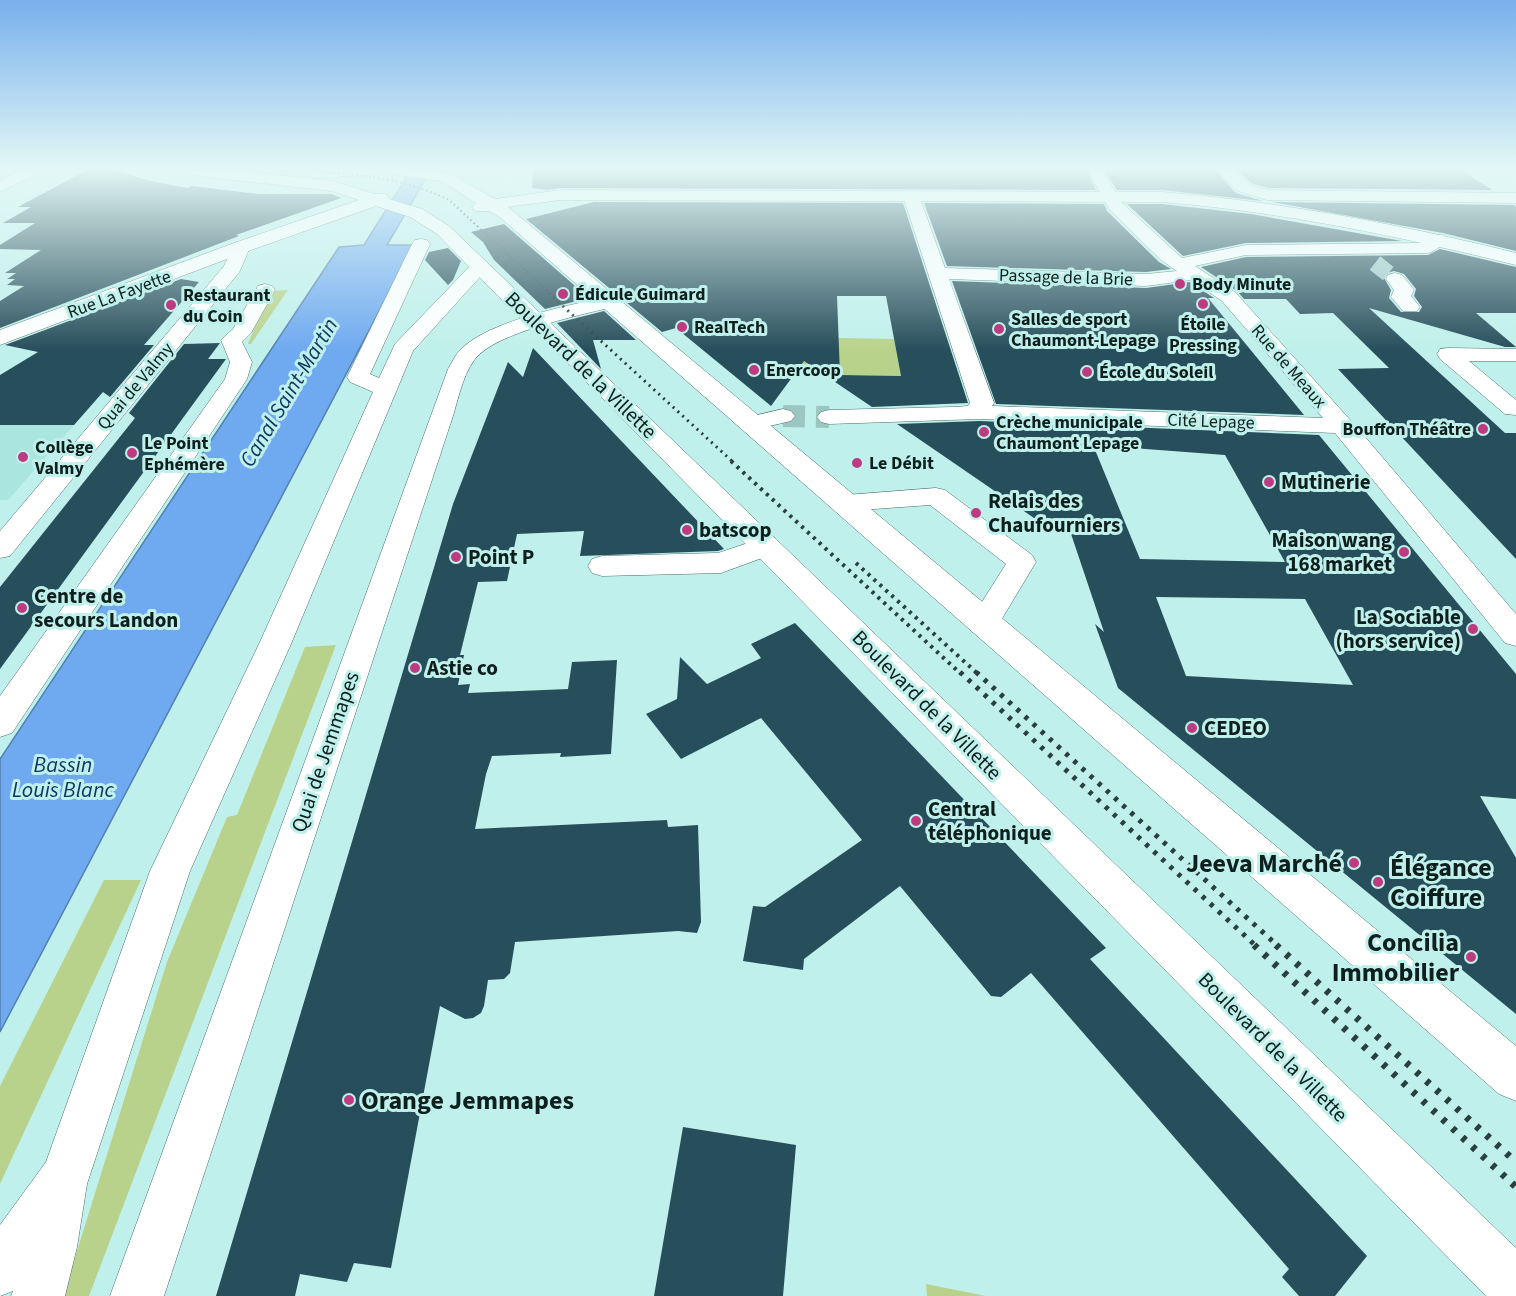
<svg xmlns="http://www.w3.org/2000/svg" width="1516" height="1296" font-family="'Source Sans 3',sans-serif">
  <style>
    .built { fill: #abe5df }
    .green { fill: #b9d28b }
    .water { fill: #6fa9f0; stroke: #5280b1; stroke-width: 1.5 }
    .building { fill: #274e5b; fill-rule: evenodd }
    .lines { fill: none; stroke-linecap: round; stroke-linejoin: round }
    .minor-tunnel-far1 { stroke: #9cc6c2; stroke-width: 17; stroke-dasharray: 17 8; stroke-linecap: butt }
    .minor-tunnel { stroke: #9cc6c2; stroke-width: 22; stroke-dasharray: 22 11; stroke-linecap: butt }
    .minor-casing { stroke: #44706c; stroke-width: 1 }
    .major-casing { stroke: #44706c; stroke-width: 1 }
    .minor { fill: #fff; fill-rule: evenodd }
    .major { fill: #fff; fill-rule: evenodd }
    .rail-far4 { stroke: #29403e; stroke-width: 2; stroke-dasharray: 1.5 3; stroke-linecap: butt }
    .rail-far3 { stroke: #29403e; stroke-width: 3; stroke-dasharray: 2 4.5; stroke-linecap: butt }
    .rail-far2 { stroke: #29403e; stroke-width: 4; stroke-dasharray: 3 5; stroke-linecap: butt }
    .rail-far1 { stroke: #29403e; stroke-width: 5; stroke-dasharray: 4 7; stroke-linecap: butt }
    .rail { stroke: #29403e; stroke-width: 7; stroke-dasharray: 4.5 9; stroke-linecap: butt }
    .poi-dot { fill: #be3a81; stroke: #c0f0eb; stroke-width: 2 }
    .labels { text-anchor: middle; stroke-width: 6; stroke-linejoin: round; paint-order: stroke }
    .far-street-label { font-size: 18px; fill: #0d201e; stroke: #c0f0eb }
    .far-poi-label { font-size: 18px; font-weight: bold; fill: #0d201e; stroke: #c0f0eb; text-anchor: start }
    .street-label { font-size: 21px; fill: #0d201e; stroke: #c0f0eb }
    .poi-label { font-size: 21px; font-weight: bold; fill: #0d201e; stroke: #c0f0eb; text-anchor: start }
    .water-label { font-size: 22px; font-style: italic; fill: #0f3764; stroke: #c0f0eb }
    .near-poi-label { font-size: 26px; font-weight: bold; fill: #0d201e; stroke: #c0f0eb; text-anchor: end }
  </style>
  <rect width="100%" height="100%" fill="#c0f0eb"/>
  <path class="built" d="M0 398 96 400 8 500H0Z"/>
  <path class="green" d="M288 290 251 344H248L270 291Z
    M737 336 894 339 901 376 786 374Z
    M336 645 89 1296H63L167 962 227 817 237 815 305 647Z
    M104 880H141L0 1184V1086Z
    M926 1284 986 1296H927Z"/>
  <path class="water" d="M411 170H431L387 245H414L0 1032V759L339 247 364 245Z"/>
  <path class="building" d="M87 170H114L150 181 188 188 192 186 259 194H332L341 198 236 235 239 236 0 328V301L24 286 7 285 15 279H7L16 273H5L41 250 0 249V245L35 223H3L31 207H18Z
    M533 170H1086L1096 190 560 188 547 190 532 188Z
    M1104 170H1215L1236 193 1263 201 1162 190H1117Z
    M1237 170H1461L1492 190 1268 188 1251 183Z
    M594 202 903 203 968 403 872 407 804 361 771 406 676 328 662 332 526 219ZM837 296H886L901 376 840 375Z
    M1272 202 1514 205 1516 207V251L1443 233Z
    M924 203 1104 204 1107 211 1159 262 1171 269 1146 272 947 266Z
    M1127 204H1162L1251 214 1402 241 1246 243 1183 256Z
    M504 224 589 298 545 309 494 260 483 242 471 232Z
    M448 248 461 261 453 280 448 285 425 260 429 252Z
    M1440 249 1516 267V313H1476L1516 347H1505L1369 308 1505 433H1516V559L1338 369 1389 368 1333 313 1300 314 1286 299H1244L1237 291 1201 267 1246 257 1428 255ZM1394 271 1404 274 1416 289 1414 296 1422 307 1419 312H1401L1389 298 1391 290 1384 278 1387 273Z
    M181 279 199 282 144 345H154L110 397 103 392 74 425H0V375L38 352 5 345Z
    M952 281 1146 288 1190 282 1214 298H1208L1304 415 996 404Z
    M604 311 636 340H593L601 369 557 323Z
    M220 343 208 359H226L0 669V587L135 418 129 413 184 344Z
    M533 348 724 549 718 551 580 556 584 531 517 534 507 581 478 582 460 655H464L458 685 470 684 468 693 568 689 572 662 617 660 611 754 560 757 561 753 492 756 486 774 475 829 667 820 668 827 698 825 701 922 697 933 678 931 515 942 510 973 504 979 488 980 484 1006 481 1013 473 1018 465 1019 440 1006 391 1268 354 1263 347 1282 300 1274 295 1296H216L453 504 508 362 523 377Z
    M979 421 1319 435 1516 674V799L1480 796 1516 858V1014L1118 688 1095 624 1104 632 1066 519 1034 518 897 424ZM1093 445 1225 455 1285 562 1140 559ZM1156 597 1305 599 1353 685 1186 676Z
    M795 623 1106 948 1090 959 1367 1256 1335 1296H1299L1282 1277 1289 1269 1031 973 1001 997 991 996 900 886 804 959 803 970 743 961 753 906 765 907 862 840 761 718 681 759 646 714 677 699 680 657 707 684 761 658 751 644Z
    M683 1127 796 1145 783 1296H654Z"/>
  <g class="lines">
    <path class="minor-tunnel-far1" d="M1375 263 1395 279"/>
    <path class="minor-tunnel" d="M783 416 829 417"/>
    <g class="minor-casing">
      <path id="minor" d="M1088 170H1102L1122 203 1182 258 1246 245 1423 243 1431 235H1443L1446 239C1441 246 1436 251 1428 253L1246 255 1195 266 1236 293 1360 431 1516 614V646L1505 643 1335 433 979 419 829 424 821 422 817 417 821 412 829 410 954 407 968 406 970 403 903 196 905 193H917L919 196 945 268 1146 274 1177 271 1161 260 1109 209ZM949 279 1146 286 1191 280 1222 301 1323 418 992 406 994 403Z
        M1217 170H1234L1250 185 1268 190 1516 193V203L1267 200 1238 191Z
        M421 239 427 240 430 244 370 374 379 378 395 344 473 263H487L489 267 413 351 291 644 190 871 87 1184 77 1247 65 1296H11L13 1291 0 1296V1225L46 1162 150 871 259 644 373 392 350 382 347 377 412 244 415 240Z
        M241 242 247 243 250 247 240 271 10 556 0 558V531L224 266 235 243Z
        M1395 273 1402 275 1414 290 1411 296 1420 307 1417 311H1403L1391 297 1394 290 1386 279 1388 275Z
        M265 284 272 286 275 290 251 333 242 342 252 362 247 379 12 733 0 737V696L225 379 230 362 221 340 233 329 258 286Z
        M609 296 616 298 619 302 616 306C582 315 496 332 475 359 461 377 457 407 449 428L164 1296H110L448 369C452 363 455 355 460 350 489 320 569 306 609 296Z
        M1448 348 1516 349V361H1469L1516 400V415L1505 414 1440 359 1437 354 1440 349Z
        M783 409 791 411 795 416 791 421 753 430 745 428 741 423 745 418Z
        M936 488 945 490 1032 555 1036 562 994 632 983 635 972 632 968 624 1006 564 930 505 846 511 837 509 833 503 837 497 846 495Z
        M766 537 776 539 780 546 776 553 721 573 602 576 592 573 588 566 592 559 602 556 718 553Z"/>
    </g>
    <g class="major-casing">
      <path id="major" d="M21 170H41L39 173 0 192V181Z
        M183 170H232L333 181 375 194H387L389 199 422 209 449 226 1516 1248V1296H1486L546 341 513 311 437 234 410 217 376 206 248 251 0 345V330L234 243 359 200 331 191 191 175Z
        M309 170H380L372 175 315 178 309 176 307 173Z
        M389 170H428L451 174 495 199 560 190 1162 192C1282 202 1399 224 1516 253V265C1399 236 1282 212 1162 202L560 200 508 207 1516 1046V1101L1499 1094 501 218 489 211H475L472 207 476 203 441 181 397 175Z"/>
    </g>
    <use href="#minor" class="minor"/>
    <use href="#major" class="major"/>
    <path class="rail-far4" d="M275 170C335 173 394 173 449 200L555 298"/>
    <path class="rail-far3" d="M553 297 733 462"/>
    <path class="rail-far2" d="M731 461 961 674
      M856 563 978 674"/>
    <path class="rail-far1" d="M960 672 1256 946
      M976 672 1278 946"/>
    <path class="rail" d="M1254 945 1516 1187
      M1276 945 1516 1162"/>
  </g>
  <linearGradient id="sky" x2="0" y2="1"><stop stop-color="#77b0eb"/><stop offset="0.48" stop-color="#e3f8f6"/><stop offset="1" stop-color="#e3f8f6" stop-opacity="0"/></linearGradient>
  <rect width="1516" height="351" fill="url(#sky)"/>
  <g class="poi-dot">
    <circle cx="1180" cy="284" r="6"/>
    <circle cx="563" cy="294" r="6"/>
    <circle cx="1203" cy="304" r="6"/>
    <circle cx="171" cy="305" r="6"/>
    <circle cx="682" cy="327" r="6"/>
    <circle cx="999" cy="329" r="6"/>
    <circle cx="754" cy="370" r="6"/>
    <circle cx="1087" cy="372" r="6"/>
    <circle cx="1483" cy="429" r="6"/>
    <circle cx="984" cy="432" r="6"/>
    <circle cx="132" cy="453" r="6"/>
    <circle cx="23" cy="457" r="6"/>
    <circle cx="857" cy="463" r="6"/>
    <circle cx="1269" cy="482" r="6"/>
    <circle cx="976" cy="513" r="6"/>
    <circle cx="687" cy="530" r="6"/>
    <circle cx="1404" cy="552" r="6"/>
    <circle cx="456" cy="557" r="6"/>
    <circle cx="22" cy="608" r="6"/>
    <circle cx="1473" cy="629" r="6"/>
    <circle cx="415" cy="668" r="6"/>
    <circle cx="1192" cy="728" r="6"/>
    <circle cx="916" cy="821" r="6"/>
    <circle cx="1354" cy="863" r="6"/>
    <circle cx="1378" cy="882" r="6"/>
    <circle cx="1471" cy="957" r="6"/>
    <circle cx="349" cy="1100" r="6"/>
  </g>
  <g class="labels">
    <g class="far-street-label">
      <text transform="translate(1066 277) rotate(2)" y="6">Passage de la Brie</text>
      <text transform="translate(119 294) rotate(-20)" y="6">Rue La Fayette</text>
      <text transform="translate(1289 366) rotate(49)" y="6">Rue de Meaux</text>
      <text transform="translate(135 386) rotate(-50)" y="6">Quai de Valmy</text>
      <text transform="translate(1211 421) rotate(2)" y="6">Cité Lepage</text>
    </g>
    <g class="far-poi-label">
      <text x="1192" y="290">Body Minute</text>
      <text x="575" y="300">Édicule Guimard</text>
      <text x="183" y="301">Restaurant<tspan x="183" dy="21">du Coin</tspan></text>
      <text x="1011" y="325">Salles de sport<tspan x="1011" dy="21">Chaumont-Lepage</tspan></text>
      <text x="1203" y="330" text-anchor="middle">Étoile<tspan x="1203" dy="21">Pressing</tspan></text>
      <text x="694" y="333">RealTech</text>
      <text x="766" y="376">Enercoop</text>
      <text x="1099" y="378">École du Soleil</text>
      <text x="996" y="428">Crèche municipale<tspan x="996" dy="21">Chaumont Lepage</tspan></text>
      <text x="1471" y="435" text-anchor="end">Bouffon Théâtre</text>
      <text x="144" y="449">Le Point<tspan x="144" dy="21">Ephémère</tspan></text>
      <text x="35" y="453">Collège<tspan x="35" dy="21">Valmy</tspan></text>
      <text x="869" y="469">Le Débit</text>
    </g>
    <g class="street-label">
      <text transform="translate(581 365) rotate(44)" y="7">Boulevard de la Villette</text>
      <text transform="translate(927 705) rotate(45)" y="7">Boulevard de la Villette</text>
      <text transform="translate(325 752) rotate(-71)" y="7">Quai de Jemmapes</text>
      <text transform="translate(1273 1047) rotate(45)" y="7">Boulevard de la Villette</text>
    </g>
    <g class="poi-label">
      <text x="1281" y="489">Mutinerie</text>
      <text x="988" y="508">Relais des<tspan x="988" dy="24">Chaufourniers</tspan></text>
      <text x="699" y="537">batscop</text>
      <text x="1392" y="547" text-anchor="end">Maison wang<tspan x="1392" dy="24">168 market</tspan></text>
      <text x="468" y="564">Point P</text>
      <text x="34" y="603">Centre de<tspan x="34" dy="24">secours Landon</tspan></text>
      <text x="1461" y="624" text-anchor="end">La Sociable<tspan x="1461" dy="24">(hors service)</tspan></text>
      <text x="427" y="675">Astie co</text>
      <text x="1204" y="735">CEDEO</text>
      <text x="928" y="816">Central<tspan x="928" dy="24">téléphonique</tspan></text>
    </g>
    <g class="water-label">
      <text transform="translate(288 392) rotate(-59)" y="8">Canal Saint-Martin</text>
      <text x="63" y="772">Bassin<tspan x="63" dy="25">Louis Blanc</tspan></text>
    </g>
    <g class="near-poi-label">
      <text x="1342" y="872">Jeeva Marché</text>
      <text x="1390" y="876" text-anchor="start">Élégance<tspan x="1390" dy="30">Coiffure</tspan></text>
      <text x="1459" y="951">Concilia<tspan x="1459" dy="30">Immobilier</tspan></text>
      <text x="361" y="1109" text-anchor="start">Orange Jemmapes</text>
    </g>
  </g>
</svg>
